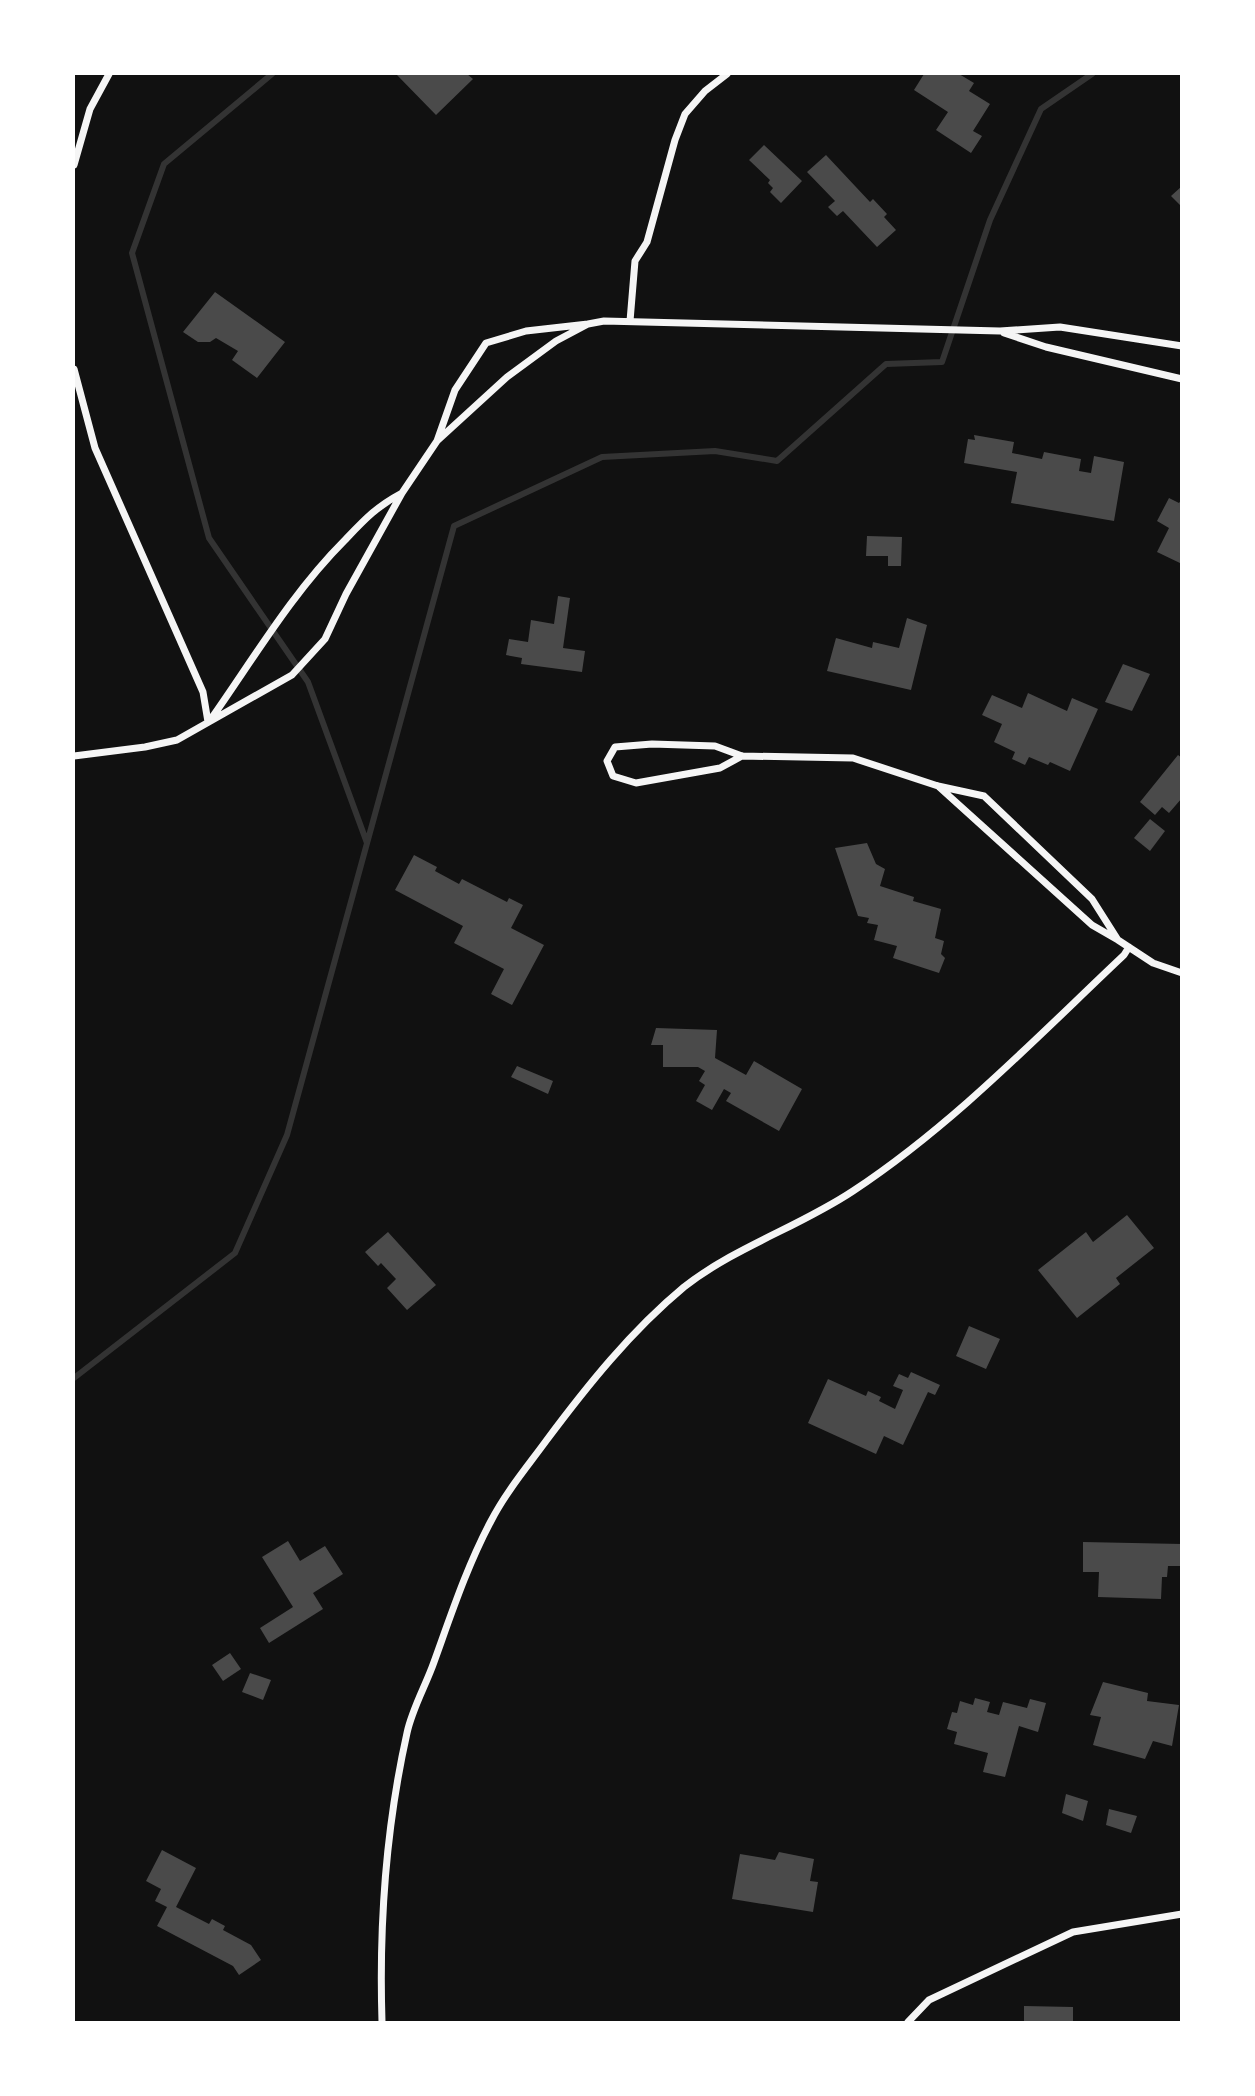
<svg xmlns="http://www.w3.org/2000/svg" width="1255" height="2096" font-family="'Sofia Sans Condensed',sans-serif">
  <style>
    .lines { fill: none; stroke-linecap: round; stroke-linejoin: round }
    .stream { stroke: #333; stroke-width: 6 }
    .building { fill: #4a4a4a }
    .minor { stroke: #f5f5f5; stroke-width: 7 }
  </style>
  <rect width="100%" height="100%" fill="#111"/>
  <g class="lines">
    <path class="stream" d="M272 74 164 164 132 253 209 538 308 682 367 843
      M74 1378 235 1253 287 1135 454 526 602 457 715 451 777 461 886 364 942 362 990 220 1041 109 1092 74"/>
  </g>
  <path class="building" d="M399 74H467L473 79 436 115 397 75Z
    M924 74 948 75 959 74 974 83 969 91 990 104 973 131 982 136 971 153 936 130 948 112 914 90Z
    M764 145 802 181 781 203 770 192 773 188 768 183 770 180 749 160Z
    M826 155 870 202 873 199 887 214 884 217 896 230 877 247 843 211 837 216 828 207 835 201 807 172Z
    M1182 186V207L1171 196Z
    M215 292 285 342 257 378 232 360 238 351 216 338 210 342H198L183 332Z
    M974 435 1014 442 1012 453 1042 459 1044 452 1081 459 1079 471 1091 473 1094 456 1124 462 1114 521 1011 503 1017 472 964 463 968 439 975 440Z
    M1169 498 1179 503 1182 499V564L1157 552 1169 528 1157 521Z
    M867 536 902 537 901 566H888V556H866Z
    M558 596 570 598 563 648 585 651 582 672 521 664 522 658 506 655 509 639 528 642 531 620 554 624Z
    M907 618 927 625 911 690 827 671 836 638 872 648 873 642 899 648Z
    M1123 664 1150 674 1132 711 1105 702Z
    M1028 693 1067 711 1072 698 1098 709 1070 771 1050 762 1048 765 1029 757 1025 765 1012 759 1015 752 994 742 1002 724 982 715 992 695 1022 708Z
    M1178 755 1182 758V798L1169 813 1162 807 1155 815 1140 802Z
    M1150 819 1165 831 1150 851 1134 838Z
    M867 843 876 864 885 869 880 886 914 897 913 901 941 909 935 938 944 941 941 954 945 958 939 973 893 958 897 946 874 940 878 925 867 923 869 918 858 916 835 848Z
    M414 855 437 867 435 871 459 884 462 879 507 902 509 898 523 905 511 928 544 945 512 1005 491 994 504 969 454 943 463 926 395 890Z
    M656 1028 717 1030 715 1058 746 1075 754 1061 802 1089 779 1131 726 1101 731 1093 724 1089 712 1110 696 1101 705 1085 699 1081 705 1071 698 1067H663V1045H651Z
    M517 1066 553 1081 548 1094 511 1077Z
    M1127 1215 1154 1248 1116 1278 1120 1284 1077 1318 1038 1270 1086 1232 1093 1242Z
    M388 1232 436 1285 407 1310 387 1288 396 1279 381 1263 378 1266 365 1252Z
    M969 1326 1000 1339 986 1369 956 1356Z
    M911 1372 940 1385 935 1395 928 1392 903 1445 884 1436 876 1454 808 1423 828 1379 866 1396 868 1391 881 1397 879 1401 895 1409 903 1390 893 1386 899 1374 908 1378Z
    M288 1541 300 1561 325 1546 343 1574 313 1593 323 1609 269 1643 260 1628 293 1607 262 1557Z
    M1083 1542 1182 1544V1566H1168L1167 1577H1162L1161 1599 1098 1597 1099 1572H1083Z
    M230 1653 241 1669 223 1681 212 1665Z
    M250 1673 271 1680 263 1700 242 1692Z
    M1103 1682 1148 1693 1147 1701 1179 1705 1172 1746 1153 1741 1145 1759 1093 1745 1101 1717 1090 1715Z
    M975 1698 990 1702 987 1712 999 1715 1003 1702 1027 1708 1030 1699 1046 1703 1038 1732 1019 1726 1005 1777 983 1772 988 1753 954 1744 957 1732 947 1729 952 1712 957 1713 960 1701 973 1705Z
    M1066 1794 1088 1801 1083 1821 1062 1813Z
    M1109 1809 1137 1816 1131 1833 1106 1825Z
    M162 1850 196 1868 176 1907 209 1924 212 1919 225 1926 223 1930 251 1945 261 1960 239 1975 233 1966 157 1926 167 1907 155 1901 161 1889 146 1881Z
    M779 1852 814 1859 810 1881 818 1882 813 1912 732 1899 740 1854 775 1860Z
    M1024 2006 1073 2007V2022H1024Z"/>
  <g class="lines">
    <path class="minor" d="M74 165 90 109 109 74
      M630 321 635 261 647 242 675 140 685 114 705 91 727 74
      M588 324 604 321 1000 331 1060 327 1182 346
      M1004 333 1046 347 1182 379
      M74 369 95 448 203 692 208 722
      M211 719C254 658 292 593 345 540 365 519 376 507 402 493
      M74 756 145 747 177 740 292 675 325 639 346 594 402 493 437 441 507 377 556 341 588 324 526 331 486 343 455 390 437 441
      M742 756 720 768 636 783 613 776 607 761 615 747 652 744 715 746 742 756 853 758 938 786 984 796 1092 899 1118 940 1092 925 938 786
      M1118 940 1153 963 1182 973
      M382 2022C379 1927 386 1827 407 1733 412 1709 426 1685 434 1662 451 1615 467 1566 491 1521 506 1492 527 1467 546 1441 587 1386 631 1331 684 1287 735 1247 799 1227 853 1191 953 1125 1037 1037 1124 955L1129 947
      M908 2022 929 2000 1073 1932 1182 1914"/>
  </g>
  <rect width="1255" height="2096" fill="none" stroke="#ffffff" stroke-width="150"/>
</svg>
